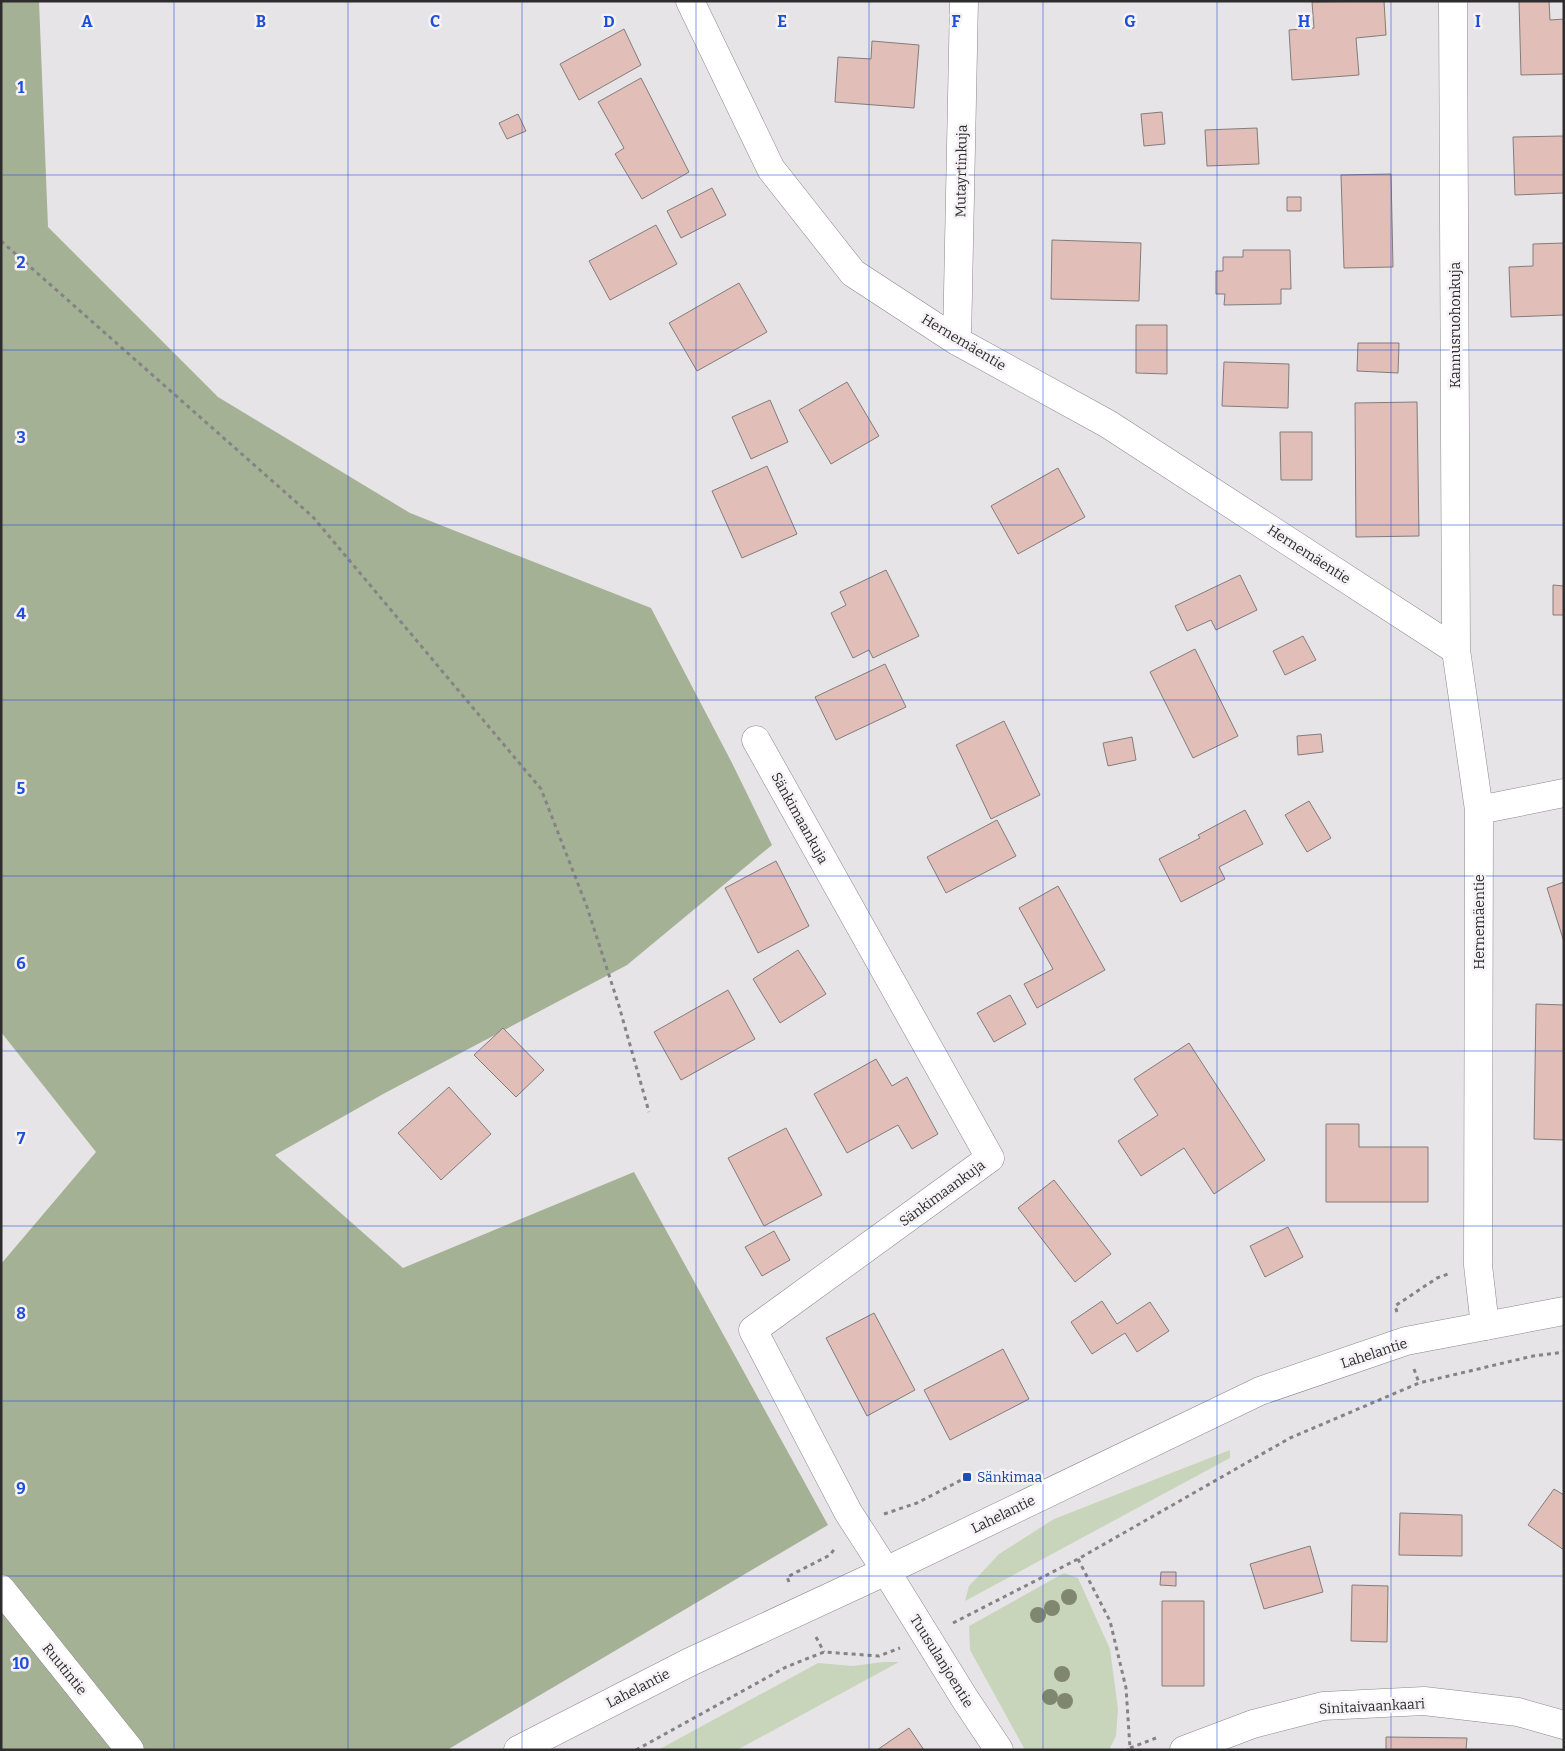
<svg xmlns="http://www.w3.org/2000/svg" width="1565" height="1751" font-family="Bitter,serif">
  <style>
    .green { fill: #c9d5bb }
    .forest { fill: #a5b195 }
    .building { fill: #e1beb8; stroke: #827d7c }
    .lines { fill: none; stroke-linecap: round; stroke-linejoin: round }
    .street-casing { stroke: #8b888b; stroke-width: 29 }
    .secondary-casing { stroke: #8b888b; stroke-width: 29 }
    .path { stroke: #858385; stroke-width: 3; stroke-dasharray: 4 4; stroke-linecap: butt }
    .street { stroke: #fff; stroke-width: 28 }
    .secondary { stroke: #fff; stroke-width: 28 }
    .tree { fill: #80876f }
    .grid { fill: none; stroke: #1d4ed8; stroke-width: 1; stroke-opacity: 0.55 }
    .transit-dot { fill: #1a4fb4; stroke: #f5f1f5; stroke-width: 2 }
    .labels { text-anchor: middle; stroke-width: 5; stroke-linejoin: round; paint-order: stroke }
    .street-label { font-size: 14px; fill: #2e2d2e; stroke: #f5f1f5 }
    .transit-label { font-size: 14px; fill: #164399; stroke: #f5f1f5; text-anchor: start }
    .grid-label { font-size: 16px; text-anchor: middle; font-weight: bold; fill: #1d4ed8; stroke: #f5f1f5; stroke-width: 5; stroke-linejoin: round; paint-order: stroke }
  </style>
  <rect width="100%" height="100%" fill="#e7e4e7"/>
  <path class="green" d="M1230 1450V1458L965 1601 969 1586 999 1554 1054 1519Z
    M1064 1573 1078 1578 1110 1649 1118 1709 1116 1736 1109 1750H1025L970 1650 969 1626Z
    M883 1662H899L737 1750H658L818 1663 853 1666Z"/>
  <path class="forest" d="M1 1H39L48 227 218 397 410 513 651 608 732 763 772 845 627 965 385 1093 275 1155 403 1268 634 1172 828 1525 447 1750H1V1264L96 1152 1 1032Z"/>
  <path class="building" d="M1384 1 1386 35 1356 38 1359 75 1292 80 1289 30 1314 28 1312 2Z
    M1519 1H1549L1550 20 1564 19V74L1521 75Z
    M624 29 641 65 579 100 560 64Z
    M872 41 919 45 914 108 835 102 838 57 871 59Z
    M641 78 689 172 642 199 615 154 624 148 598 102Z
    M1162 112 1165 144 1144 146 1141 114Z
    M518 114 526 131 507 139 499 123Z
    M1257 128 1259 164 1207 166 1205 130Z
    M1564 136V193L1515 195 1513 137Z
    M1391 174 1393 267 1344 268 1341 175Z
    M712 188 726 215 681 238 667 211Z
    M1287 197H1301V211H1287Z
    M656 225 677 264 610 300 589 261Z
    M1052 240 1141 243 1139 301 1051 299Z
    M1564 243V315L1511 317 1509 267 1533 266V244Z
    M1243 250H1290L1291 289H1281V304L1224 305 1225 294H1216V271H1223V257H1243Z
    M739 283 767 332 697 371 669 323Z
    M1136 325H1167V374L1136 373Z
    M1358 343H1399L1398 373 1357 371Z
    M1224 362 1289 364 1288 408 1222 406Z
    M847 382 879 436 831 464 799 410Z
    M770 400 788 442 751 459 732 417Z
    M1417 402 1419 536 1356 537 1355 403Z
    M1280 432H1312V480H1281Z
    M767 466 797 534 742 558 712 491Z
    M1058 468 1085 517 1018 554 991 506Z
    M886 570 919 636 873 658 869 650 853 658 831 613 846 605 840 592Z
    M1240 575 1257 610 1216 630 1211 620 1187 631 1175 606Z
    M1553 585 1564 586V615H1553Z
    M1303 636 1316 660 1285 675 1273 651Z
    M1195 649 1238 736 1193 758 1150 672Z
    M885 664 906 707 836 740 815 697Z
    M1004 721 1040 795 991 819 956 745Z
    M1321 734 1323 752 1298 755 1297 736Z
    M1132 737 1136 760 1108 766 1103 743Z
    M1309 801 1331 838 1307 852 1285 815Z
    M1245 810 1263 844 1219 867 1225 879 1181 902 1159 859 1200 838 1198 835Z
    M997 820 1016 856 946 893 927 857Z
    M776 861 809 926 758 953 725 888Z
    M1564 882V942L1547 888Z
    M1058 886 1105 970 1037 1008 1024 984 1053 969 1019 908Z
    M798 950 826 994 780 1023 753 979Z
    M728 990 755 1039 681 1080 654 1032Z
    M1010 995 1026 1024 994 1042 977 1013Z
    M1536 1004 1564 1005V1140L1534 1139Z
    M503 1028 544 1070 516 1097 474 1055Z
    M1189 1043 1265 1160 1214 1194 1184 1148 1141 1176 1118 1141 1158 1115 1134 1079Z
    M876 1059 892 1086 907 1077 938 1134 912 1149 898 1125 847 1153 814 1094Z
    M449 1087 491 1134 441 1180 398 1133Z
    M1326 1124H1359V1147H1428V1202H1326Z
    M786 1128 822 1195 764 1226 728 1158Z
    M1054 1180 1111 1254 1075 1282 1018 1208Z
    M1288 1227 1303 1257 1265 1277 1250 1246Z
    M774 1231 790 1260 762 1276 745 1247Z
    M1102 1301 1117 1324 1150 1302 1169 1331 1137 1352 1125 1333 1092 1354 1071 1322Z
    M874 1313 915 1390 867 1416 826 1338Z
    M1003 1349 1029 1399 950 1440 924 1390Z
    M1554 1489 1564 1495V1550L1528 1525Z
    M1400 1513 1462 1515V1556L1399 1555Z
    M1310 1546 1323 1592 1264 1609 1250 1564Z
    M1161 1572H1176V1586L1160 1585Z
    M1352 1585 1388 1586 1387 1642 1351 1641Z
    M1162 1601H1204V1686H1162Z
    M909 1728 924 1750H877Z
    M1386 1737 1467 1738 1466 1750H1386Z"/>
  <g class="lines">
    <g class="street-casing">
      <path id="street" d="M690 1 771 169 853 273 957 341 1108 424 1456 650 1479 810 1478 1265 1485 1326
        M1453 1 1456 650
        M957 341 964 1
        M756 740 990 1158 753 1330 848 1512 886 1571
        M1479 810 1564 793
        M1 1589 130 1750
        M1184 1750 1253 1724 1323 1706 1424 1701 1518 1712 1564 1725"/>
    </g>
    <g class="secondary-casing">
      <path id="secondary" d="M886 1571 965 1699 999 1750
        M518 1750 690 1662 886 1571 1260 1391 1406 1341 1564 1311"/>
    </g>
    <path class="path" d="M1 241 313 517 541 789 587 907 619 1006 649 1112
      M1397 1312 1395 1306 1437 1278 1448 1274
      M1414 1369 1419 1383
      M884 1514 917 1503 967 1477
      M1078 1559 1110 1621 1126 1688 1130 1748 1128 1750
      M789 1582 787 1577 830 1555 836 1547
      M953 1623 1078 1559 1290 1438 1419 1383 1533 1356 1564 1352
      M816 1637 824 1652
      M1130 1748 1156 1738
      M636 1750 786 1667 824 1652 879 1656 900 1648"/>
    <use href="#street" class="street"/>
    <use href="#secondary" class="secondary"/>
  </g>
  <g class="tree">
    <circle cx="1069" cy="1597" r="8"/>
    <circle cx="1052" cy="1608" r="8"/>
    <circle cx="1038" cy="1615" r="8"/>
    <circle cx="1062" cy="1674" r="8"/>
    <circle cx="1050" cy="1697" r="8"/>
    <circle cx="1065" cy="1701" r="8"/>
  </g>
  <path class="grid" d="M174 1V1750M348 1V1750M522 1V1750M696 1V1750M869 1V1750M1043 1V1750M1217 1V1750M1391 1V1750M1 175H1564M1 350H1564M1 525H1564M1 700H1564M1 876H1564M1 1051H1564M1 1226H1564M1 1401H1564M1 1576H1564"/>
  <rect class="transit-dot" x="962" y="1472" width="10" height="10" rx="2.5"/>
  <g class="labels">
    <g class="street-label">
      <text transform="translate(961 171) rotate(-89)" y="5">Mutayrtinkuja</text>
      <text transform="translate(1455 325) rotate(-90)" y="5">Kannusruohonkuja</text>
      <text transform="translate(964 342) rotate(31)" y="5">Hernemäentie</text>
      <text transform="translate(1309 554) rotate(33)" y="5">Hernemäentie</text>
      <text transform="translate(800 818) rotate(61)" y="5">Sänkimaankuja</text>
      <text transform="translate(1479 922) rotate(-90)" y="5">Hernemäentie</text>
      <text transform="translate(942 1193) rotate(-36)" y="5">Sänkimaankuja</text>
      <text transform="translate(1374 1353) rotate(-18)" y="5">Lahelantie</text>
      <text transform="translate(1003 1514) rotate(-26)" y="5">Lahelantie</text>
      <text transform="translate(942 1661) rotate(58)" y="5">Tuusulanjoentie</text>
      <text transform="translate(65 1669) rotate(51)" y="5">Ruutintie</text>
      <text transform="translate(638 1688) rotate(-27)" y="5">Lahelantie</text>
      <text transform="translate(1372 1706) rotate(-3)" y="5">Sinitaivaankaari</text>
    </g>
    <g class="transit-label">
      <text x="977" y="1482">Sänkimaa</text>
    </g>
  </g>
  <g class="grid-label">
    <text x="87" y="27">A</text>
    <text x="261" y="27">B</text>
    <text x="435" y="27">C</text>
    <text x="609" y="27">D</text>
    <text x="782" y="27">E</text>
    <text x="956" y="27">F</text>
    <text x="1130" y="27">G</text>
    <text x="1304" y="27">H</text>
    <text x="1478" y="27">I</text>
    <text x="21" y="93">1</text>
    <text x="21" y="268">2</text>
    <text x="21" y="443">3</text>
    <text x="21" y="619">4</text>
    <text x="21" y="794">5</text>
    <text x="21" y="969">6</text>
    <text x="21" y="1144">7</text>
    <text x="21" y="1319">8</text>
    <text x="21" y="1494">9</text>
    <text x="21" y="1669">10</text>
  </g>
  <rect width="1565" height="1751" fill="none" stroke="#2e2d2e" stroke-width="5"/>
</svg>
